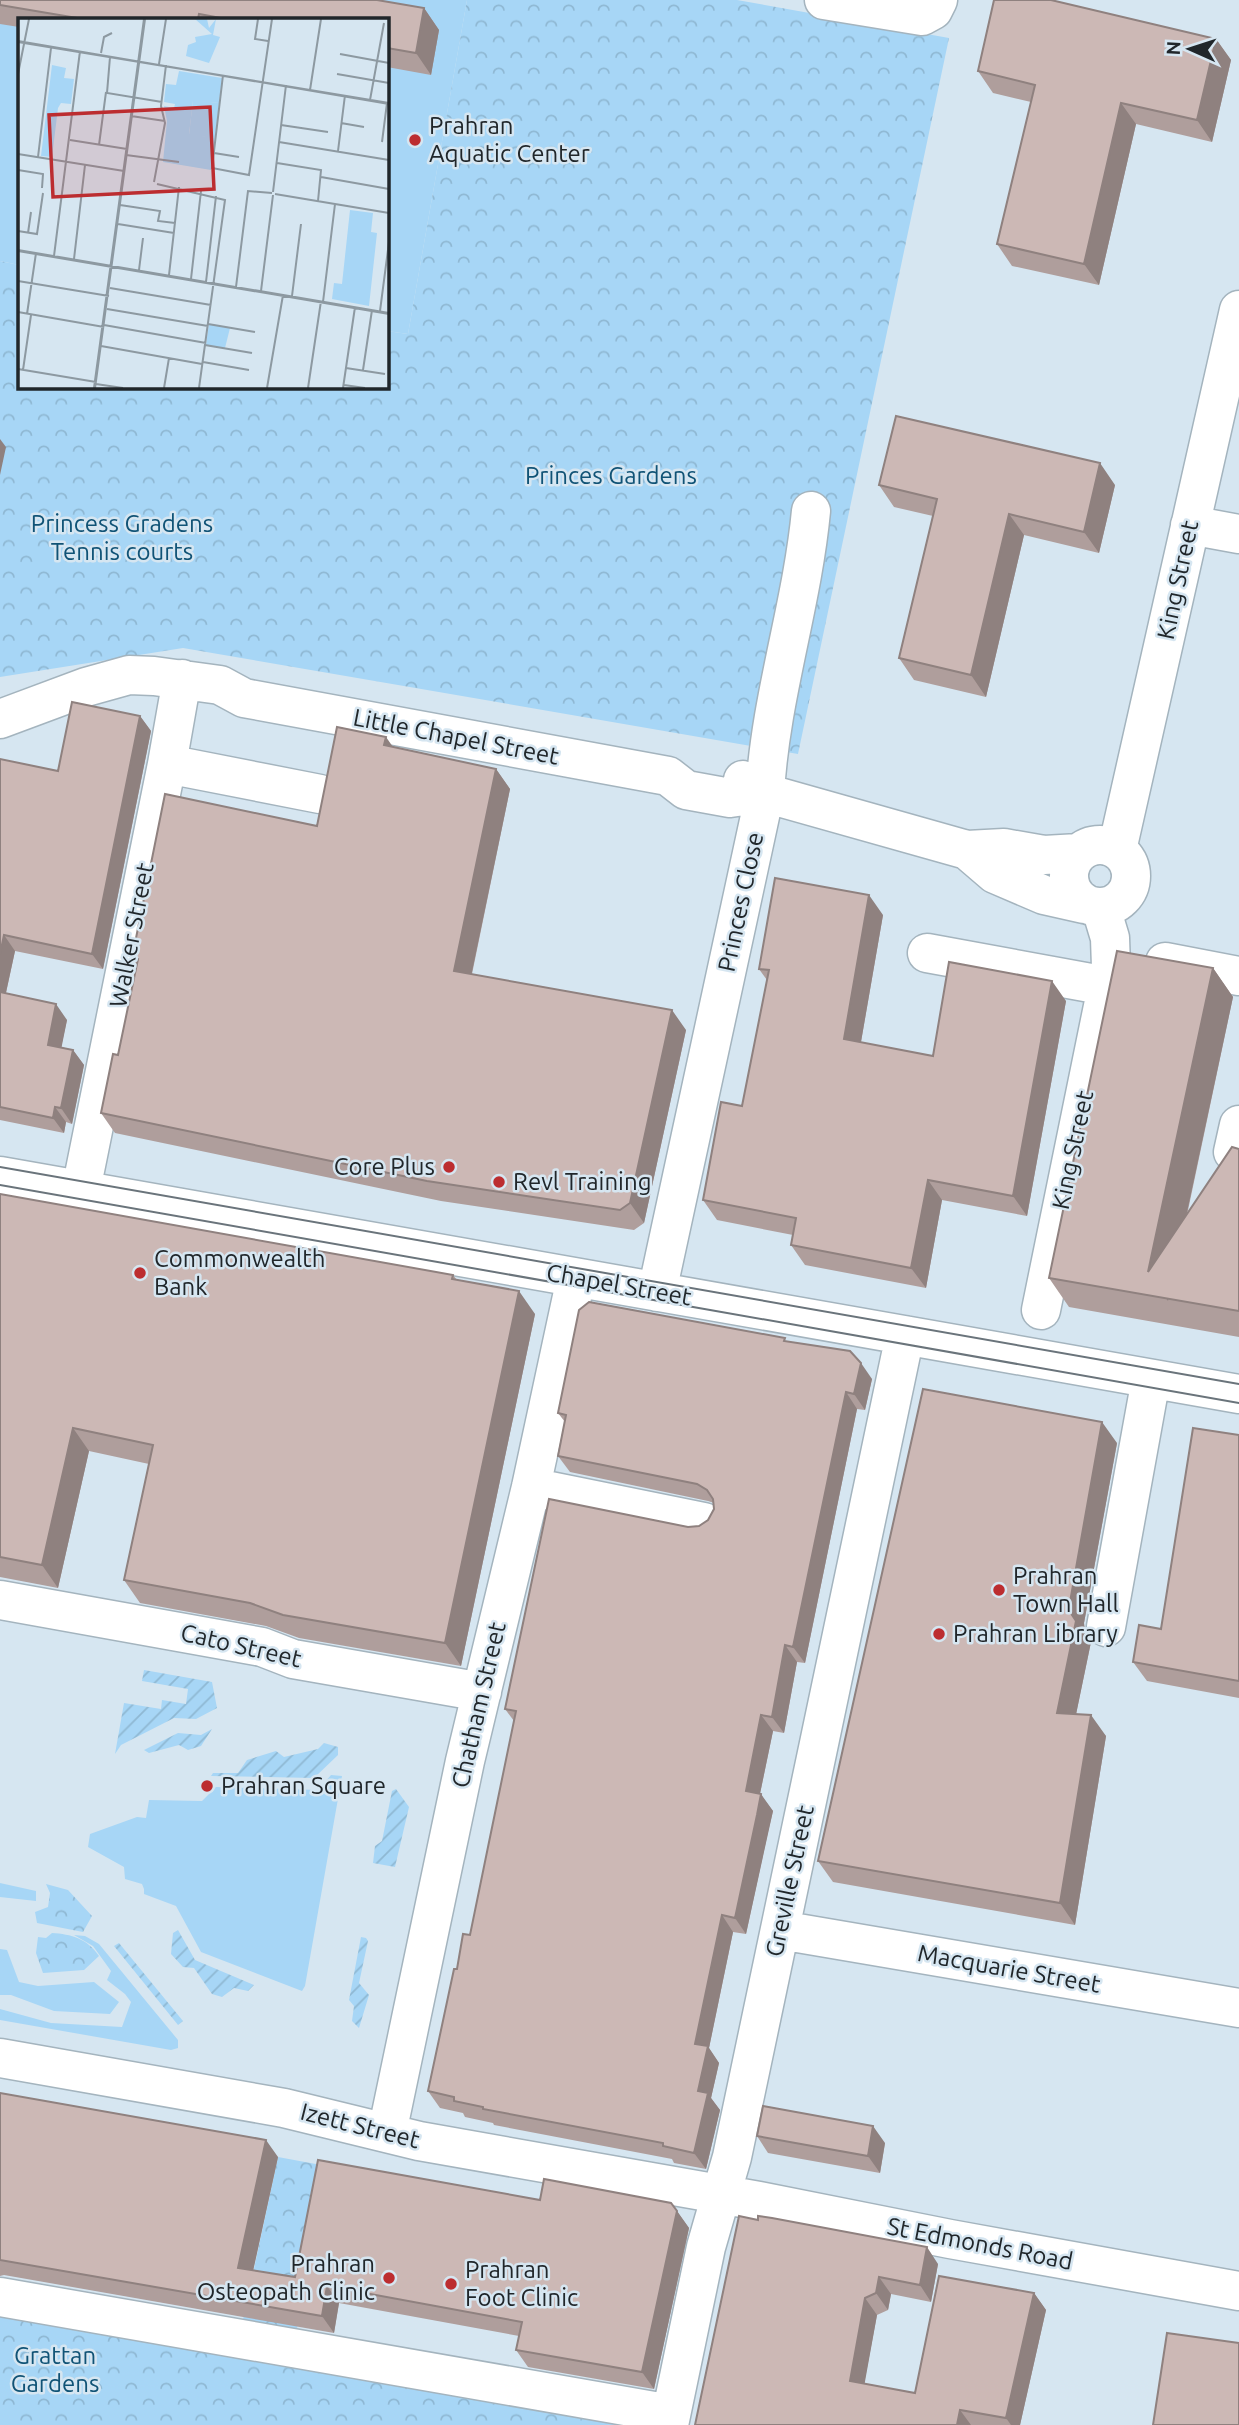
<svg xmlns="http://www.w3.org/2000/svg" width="1239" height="2425" font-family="Ubuntu,sans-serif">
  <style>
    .grass { fill: #a7d6f6 }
    .park { fill: url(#park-crowns) }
    .garden { fill: url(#garden-furrows) }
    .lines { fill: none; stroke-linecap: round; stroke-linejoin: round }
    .minor-casing { stroke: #a4b4be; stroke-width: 41 }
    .minor { stroke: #fff; stroke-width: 38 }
    .tram { stroke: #6a747b; stroke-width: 2 }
    .wall { fill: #af9e9c }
    .shaded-wall { fill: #8f817f }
    .building { fill: #ccb8b5; stroke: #8f817f; stroke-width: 2 }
    .poi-dot { fill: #bc2d30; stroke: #d6e6f1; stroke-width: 2.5 }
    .labels { text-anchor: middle; stroke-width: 5; stroke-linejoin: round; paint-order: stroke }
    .poi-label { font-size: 24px; fill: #20262a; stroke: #d6e6f1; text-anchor: start }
    .park-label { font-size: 24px; fill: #105376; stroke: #d6e6f1 }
    .street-label { font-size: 24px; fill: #20262a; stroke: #d6e6f1 }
    .inset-road { fill: none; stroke: #8d99a1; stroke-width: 2 }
    .view { fill: #bc2d30; fill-opacity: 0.15; stroke: #bc2d30; stroke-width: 3.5 }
    .inset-edge { fill: none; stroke: #20262a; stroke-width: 3.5 }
  </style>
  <defs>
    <pattern id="park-crowns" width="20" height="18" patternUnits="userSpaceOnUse" patternTransform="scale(1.75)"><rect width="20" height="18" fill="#a7d6f6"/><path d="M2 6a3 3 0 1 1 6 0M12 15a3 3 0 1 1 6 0" fill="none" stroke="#8fb8d3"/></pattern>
    <pattern id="garden-furrows" width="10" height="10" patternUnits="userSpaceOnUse" patternTransform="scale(1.75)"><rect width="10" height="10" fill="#a7d6f6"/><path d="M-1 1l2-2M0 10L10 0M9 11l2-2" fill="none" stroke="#8fb8d3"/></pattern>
  </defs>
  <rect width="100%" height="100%" fill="#d6e6f1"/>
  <path class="grass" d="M0 0H467L408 334 387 331V19H19V265L0 261Z
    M331 1775 342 1776 305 1986 302 1991 201 1952 176 1906 144 1894V1889L142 1884 125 1879 124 1867 88 1847 90 1834 137 1817 146 1818 149 1800 202 1801 216 1787 318 1790Z
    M0 1883 36 1891V1901L0 1897Z
    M74 1935 85 1936 99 1944 178 2040V2048L171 2050 0 2020V2009L51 2023 122 2027 131 2002 125 1994 107 1980 111 1971 93 1946Z
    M0 1949 7 1950 19 1982 38 1986 94 1982 119 2002 110 2014 54 2011 11 1995H0Z"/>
  <path class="park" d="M467 0H737L949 38 798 754 183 648 0 677V261L19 265V387H387V331L408 334Z
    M46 1884 68 1890 92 1916 83 1932 37 1923 35 1912 48 1907 50 1893Z
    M52 1933C71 1934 88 1939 99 1956L84 1970 43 1973 36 1953 38 1937 46 1938Z
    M278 2157 332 2167 295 2338 241 2329Z
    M0 2304 636 2425H0Z"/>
  <path class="garden" d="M144 1670 212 1682 217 1708 196 1719 174 1718 121 1745 115 1754 124 1703 161 1709 162 1700 186 1704 188 1689 142 1681Z
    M212 1729 201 1746 188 1750 179 1745 149 1753 144 1750 178 1733 201 1735Z
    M324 1743 338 1747V1755L314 1778 211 1776 213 1773H238L247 1760 276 1751 284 1757 318 1749Z
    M396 1789 409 1807 395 1867 373 1863 375 1846 382 1841 392 1791Z
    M178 1930 195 1960 254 1985 248 1991 234 1988 222 1997 212 1994 194 1968 183 1967 171 1954 173 1933Z
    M361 1937 366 1938 368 1941 359 1983 369 1995 359 2028 352 2021 354 2006 349 2000Z
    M119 1943 183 2021 178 2025 114 1946Z"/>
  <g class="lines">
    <g class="minor-casing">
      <path id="minor" d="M824 0 922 16 933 10 938 0
        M1190 525 1239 534
        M0 719 86 687 129 675 154 676 220 685 244 698 668 776 686 790 730 798 765 793
        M167 764 320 794
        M743 780 765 793 967 850 1004 848 1044 855 1079 853
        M1069 876a31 31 0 1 1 62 0a31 31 0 1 1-62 0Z
        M967 850 995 874 1044 895 1084 904
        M1117 850 1239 310
        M927 953 1107 986
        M1165 962 1239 976
        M1233 1152 1239 1125
        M0 1176 1239 1394
        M81 1190 167 764 182 679
        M657 1292 765 793C770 698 802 606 811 511
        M1041 1310 1111 967 1110 938 1101 908
        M531 1487 704 1522
        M0 1600 262 1647 293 1659 482 1692
        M1106 1627 1151 1379
        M780 1930 1239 2008
        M0 2058 284 2108 419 2141 759 2201 950 2239 1239 2291
        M387 2133 465 1761 531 1487 576 1278
        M0 2297 671 2414
        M669 2425 706 2247 732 2157 905 1335"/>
    </g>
    <use href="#minor" class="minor"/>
    <path class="tram" d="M0 1167 1239 1384
      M0 1185 1239 1403"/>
  </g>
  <path class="wall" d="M0 0H377L424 8 439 30 431 75 387 67V19H19V27L0 24Z
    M1216 39 1231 60 1212 142 1136 124 1099 285 1012 266 997 244 1031 102 993 93 978 71Z
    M879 485H1115L1099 553 1024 535 986 697 914 680 899 658 933 516 894 507Z
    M140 716 151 731 103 969 15 951 6 993 67 1020 61 1047 73 1050 84 1065 72 1124 66 1122 64 1133 0 1120V759L58 771Z
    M393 747 496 769 510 789 472 974 686 1030 644 1223 634 1230 441 1201 115 1133 101 1113 118 1055 137 965 132 958 317 826Z
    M883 915 861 1042 933 1056 1066 1001 1027 1216 942 1200 926 1288 805 1265 791 1245 793 1235 717 1220 703 1200 742 1106 767 980 759 969Z
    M1213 968 1233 997 1187 1215 1239 1149V1337L1069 1307 1049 1278Z
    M0 1194 453 1275 457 1280 535 1314 461 1666 299 1638 266 1626 140 1603 124 1580 149 1464 89 1451 58 1588 0 1577Z
    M787 1341 872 1379 865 1410 857 1409 805 1663 797 1662 784 1733 773 1731 760 1794 773 1811 768 1832 746 1934 733 1932 709 2048 719 2063 711 2098 720 2110 706 2169 674 2163 672 2159 494 2125 493 2123 465 2117 463 2113 440 2108 428 2091 457 1969 470 1935 514 1721 505 1709 688 1527 699 1526 708 1520 714 1509V1503L708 1501 570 1472 558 1456 565 1422 558 1413Z
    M1239 1435V1698L1147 1681 1133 1662 1161 1629Z
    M1117 1443 1084 1623 1085 1634 1091 1642 1076 1714 1106 1736 1075 1925 833 1882 818 1861Z
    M0 2093 278 2157 253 2270 295 2277 540 2200 671 2203 689 2228 654 2389 528 2367 516 2350 519 2336 339 2303 334 2333 4 2275 0 2276Z
    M757 2136 885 2143 880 2173 768 2153Z
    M739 2216 938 2264 931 2302 891 2294 888 2310 877 2315 864 2384 915 2393 1034 2293 1046 2310 1020 2425H695Z"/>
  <path class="shaded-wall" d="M424 8 439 30 431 75 416 53Z
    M1216 39 1231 60 1212 142 1197 120Z
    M1121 103 1136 124 1099 285 1084 264Z
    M0 439 6 447 0 475Z
    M1100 463 1115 485 1099 553 1084 532Z
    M1009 514 1024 535 986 697 971 675Z
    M140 716 151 731 103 969 92 954Z
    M386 737 400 757 384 745Z
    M496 769 510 789 468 991 454 971Z
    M869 895 883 915 858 1059 844 1039Z
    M4 935 15 951 3 1006 0 1001V954Z
    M1213 968 1233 997 1168 1301 1148 1272Z
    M1052 981 1066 1001 1027 1216 1013 1196Z
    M56 1004 67 1020 59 1060 48 1045Z
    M672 1010 686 1030 644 1223 630 1203Z
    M73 1050 84 1065 72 1124 61 1108Z
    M55 1107 66 1122 64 1133 53 1118Z
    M928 1180 942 1200 926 1288 911 1268Z
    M519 1291 535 1314 461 1666 445 1643Z
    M861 1363 872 1379 865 1410 854 1394Z
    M846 1392 857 1409 805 1663 793 1647Z
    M1102 1422 1117 1443 1084 1623 1085 1634 1091 1642 1072 1734 1057 1713 1070 1612V1602Z
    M73 1428 89 1451 58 1588 42 1565Z
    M785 1645 797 1662 784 1733 772 1717Z
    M761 1715 773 1731 757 1808 746 1791Z
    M1091 1715 1106 1736 1075 1925 1060 1903Z
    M761 1794 773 1811 746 1934 735 1918Z
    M722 1915 733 1932 709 2048 719 2063 711 2098 720 2110 706 2169 694 2153 698 2091 695 2044Z
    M873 2126 885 2143 880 2173 868 2156Z
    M266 2140 278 2157 250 2285 238 2268Z
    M677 2211 689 2228 654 2389 642 2372Z
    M927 2247 938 2264 931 2302 920 2285Z
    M879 2277 891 2294 888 2310 876 2293Z
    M327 2286 339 2303 334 2333 322 2316Z
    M1034 2293 1046 2310 1020 2425H1011L1006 2418Z
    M865 2298 877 2315 862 2398 850 2381Z
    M960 2410 971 2425H957Z"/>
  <path class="building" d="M0 0H377L424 8 416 53 387 48V19H226L199 14 198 19H83L0 5Z
    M994 0H1051L1216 39 1197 120 1121 103 1084 264 997 244 1035 85 978 71Z
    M896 416 1100 463 1084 532 1009 514 971 675 899 658 937 499 879 485Z
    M72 702 140 716 92 954 4 935 0 954V759L58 771Z
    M337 727 386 737 384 745 496 769 454 971 672 1010 630 1203 620 1210 427 1181 101 1113 113 1054 118 1055 138 959 132 958 165 794 317 826Z
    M775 878 869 895 844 1039 933 1056 949 962 1052 981 1013 1196 928 1180 911 1268 791 1245 796 1218 703 1200 721 1102 742 1106 769 970 759 969Z
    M1117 951 1213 968 1148 1272 1232 1147 1239 1149V1311L1049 1278Z
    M0 992 56 1004 48 1045 73 1050 61 1108 55 1107 53 1118 0 1107Z
    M0 1194 453 1275 452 1279 519 1291 445 1643 283 1615 250 1603 124 1580 153 1445 73 1428 42 1565 0 1557Z
    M589 1302 785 1338 784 1341 850 1351 861 1363 854 1394 846 1392 793 1647 785 1645 772 1717 761 1715 746 1791 761 1794 757 1815 735 1918 722 1915 695 2044 708 2046 698 2091 708 2093 694 2153 663 2146V2143L483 2109V2107L454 2101V2097L428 2091 454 1969H457L463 1934 470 1935 488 1847 516 1711 505 1709 549 1499 688 1527 699 1526 708 1520 714 1509 713 1499 707 1490 697 1484 558 1456 566 1415 558 1413 579 1310Z
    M923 1389 1102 1422 1070 1602V1612L1076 1621 1057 1713 1091 1715 1060 1903 818 1861Z
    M1193 1428 1239 1435V1681L1133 1662 1139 1625 1161 1629Z
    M0 2093 266 2140 238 2268 295 2277 318 2160 540 2200 544 2179 671 2203 677 2211 642 2372 516 2350 522 2322 327 2286 322 2316 0 2260Z
    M763 2106 873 2126 868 2156 757 2136Z
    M739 2216 758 2220V2216L772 2218 927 2247 920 2285 879 2277 876 2293 865 2298 850 2381 915 2393 939 2276 1034 2293 1006 2418 960 2410 957 2425H695Z
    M1167 2333 1239 2343V2425H1153Z"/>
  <g class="poi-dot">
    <circle cx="415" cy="140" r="7"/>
    <circle cx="449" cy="1167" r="7"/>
    <circle cx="499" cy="1182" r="7"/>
    <circle cx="140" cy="1273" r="7"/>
    <circle cx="999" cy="1590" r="7"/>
    <circle cx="939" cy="1634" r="7"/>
    <circle cx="207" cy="1786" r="7"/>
    <circle cx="389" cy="2278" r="7"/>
    <circle cx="451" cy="2284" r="7"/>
  </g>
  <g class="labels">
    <g class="poi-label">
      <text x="429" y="134">Prahran<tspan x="429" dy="28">Aquatic Center</tspan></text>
      <text x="435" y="1175" text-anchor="end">Core Plus</text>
      <text x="513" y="1190">Revl Training</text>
      <text x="154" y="1267">Commonwealth<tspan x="154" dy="28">Bank</tspan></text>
      <text x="1013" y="1584">Prahran<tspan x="1013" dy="28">Town Hall</tspan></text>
      <text x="953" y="1642">Prahran Library</text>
      <text x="221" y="1794">Prahran Square</text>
      <text x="375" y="2272" text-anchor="end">Prahran<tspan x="375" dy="28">Osteopath Clinic</tspan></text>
      <text x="465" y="2278">Prahran<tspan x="465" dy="28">Foot Clinic</tspan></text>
    </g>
    <g class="park-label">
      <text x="611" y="484">Princes Gardens</text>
      <text x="122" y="532">Princess Gradens<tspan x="122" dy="28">Tennis courts</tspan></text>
      <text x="55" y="2364">Grattan<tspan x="55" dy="28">Gardens</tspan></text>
    </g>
    <g class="street-label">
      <text transform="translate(1178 580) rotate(-78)" y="8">King Street</text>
      <text transform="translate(456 737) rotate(11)" y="8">Little Chapel Street</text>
      <text transform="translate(741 902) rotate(-78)" y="8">Princes Close</text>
      <text transform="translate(132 935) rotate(-79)" y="8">Walker Street</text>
      <text transform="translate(1073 1150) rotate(-78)" y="8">King Street</text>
      <text transform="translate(619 1285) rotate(10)" y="8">Chapel Street</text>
      <text transform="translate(241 1646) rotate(13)" y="8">Cato Street</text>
      <text transform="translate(479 1705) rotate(-77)" y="8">Chatham Street</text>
      <text transform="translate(790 1881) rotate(-78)" y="8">Greville Street</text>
      <text transform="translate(1009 1969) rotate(10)" y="8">Macquarie Street</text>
      <text transform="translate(360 2126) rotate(14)" y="8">Izett Street</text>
      <text transform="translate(980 2244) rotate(11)" y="8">St Edmonds Road</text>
    </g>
  </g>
  <g transform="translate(18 18)">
    <rect width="371" height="371" fill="#d6e6f1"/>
    <path d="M177 1H189L191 10 198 1 195 17 202 19 191 45 168 38 170 27 178 24 177 19 194 16ZM175 82 201 85 197 120 171 117Z" fill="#a7d6f6"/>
    <path d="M34 47 48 50 46 60 56 61 53 86 43 85 40 90 34 139 23 138ZM161 53 204 60 201 85 175 83 171 116 197 120 193 152 145 144 149 103 146 88 156 90 157 86 146 84 148 66 158 67ZM332 192 355 195 353 214 359 215 351 288 314 281 316 265 324 266ZM191 306 212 310 207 330 188 327Z" fill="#a7d6f6"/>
    <path class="inset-road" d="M240 1 237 21 250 23M0 23 371 86M0 24 371 85M83 35 86 19 94 15M322 36 371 45M92 39 89 75 144 84M141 46 148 1M0 56 11 1M319 56 371 65M205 57 194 150 231 157 254 1M292 72 303 1M352 82 366 5M113 98 147 103M323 105 346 109M263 107 310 114M52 122 109 131M261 124 371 142M364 124 369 85M81 127 88 74M320 133 327 77M196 135 221 139M0 136 106 153M108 137 161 144M20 139 33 30M259 145 303 152 300 183M0 152 25 156 24 170M303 159 371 171M136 164 147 105 143 88 148 47M139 166 207 182 181 370M255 174 268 67M257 176 371 195M102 187 142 193 140 203 157 205M100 206 156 215M0 213 19 216 25 175M10 215 13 194M0 232 371 295M0 233 371 296M36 238 62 33M56 241 67 147M121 252 125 220M151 257 161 169M173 261 183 173M0 263 91 278M188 264 198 178M218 269 230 173 254 175M92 270 193 287M243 273 255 177M274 278 283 206M305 284 317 186M89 291 190 308M362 293 371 224M0 294 86 309M9 296 18 235M190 306 237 314M86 307 188 325M187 327 234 335M83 328 184 346M185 344 231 352M328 350 367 356M0 351 78 364M5 352 13 297M345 352 354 292M78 366 105 370M326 367 347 370M76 370 126 1M77 370 127 1M146 370 151 340M249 370 265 277M290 370 303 283M325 370 337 289"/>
    <path class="view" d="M192 89 196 171 35 179 31 97Z"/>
    <rect width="371" height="371" class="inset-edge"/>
  </g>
  <g transform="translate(1190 49) rotate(273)" stroke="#d6e6f1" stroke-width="5" paint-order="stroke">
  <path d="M0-5L12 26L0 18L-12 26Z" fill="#20262a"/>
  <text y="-10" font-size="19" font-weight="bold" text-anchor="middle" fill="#20262a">N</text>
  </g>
</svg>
